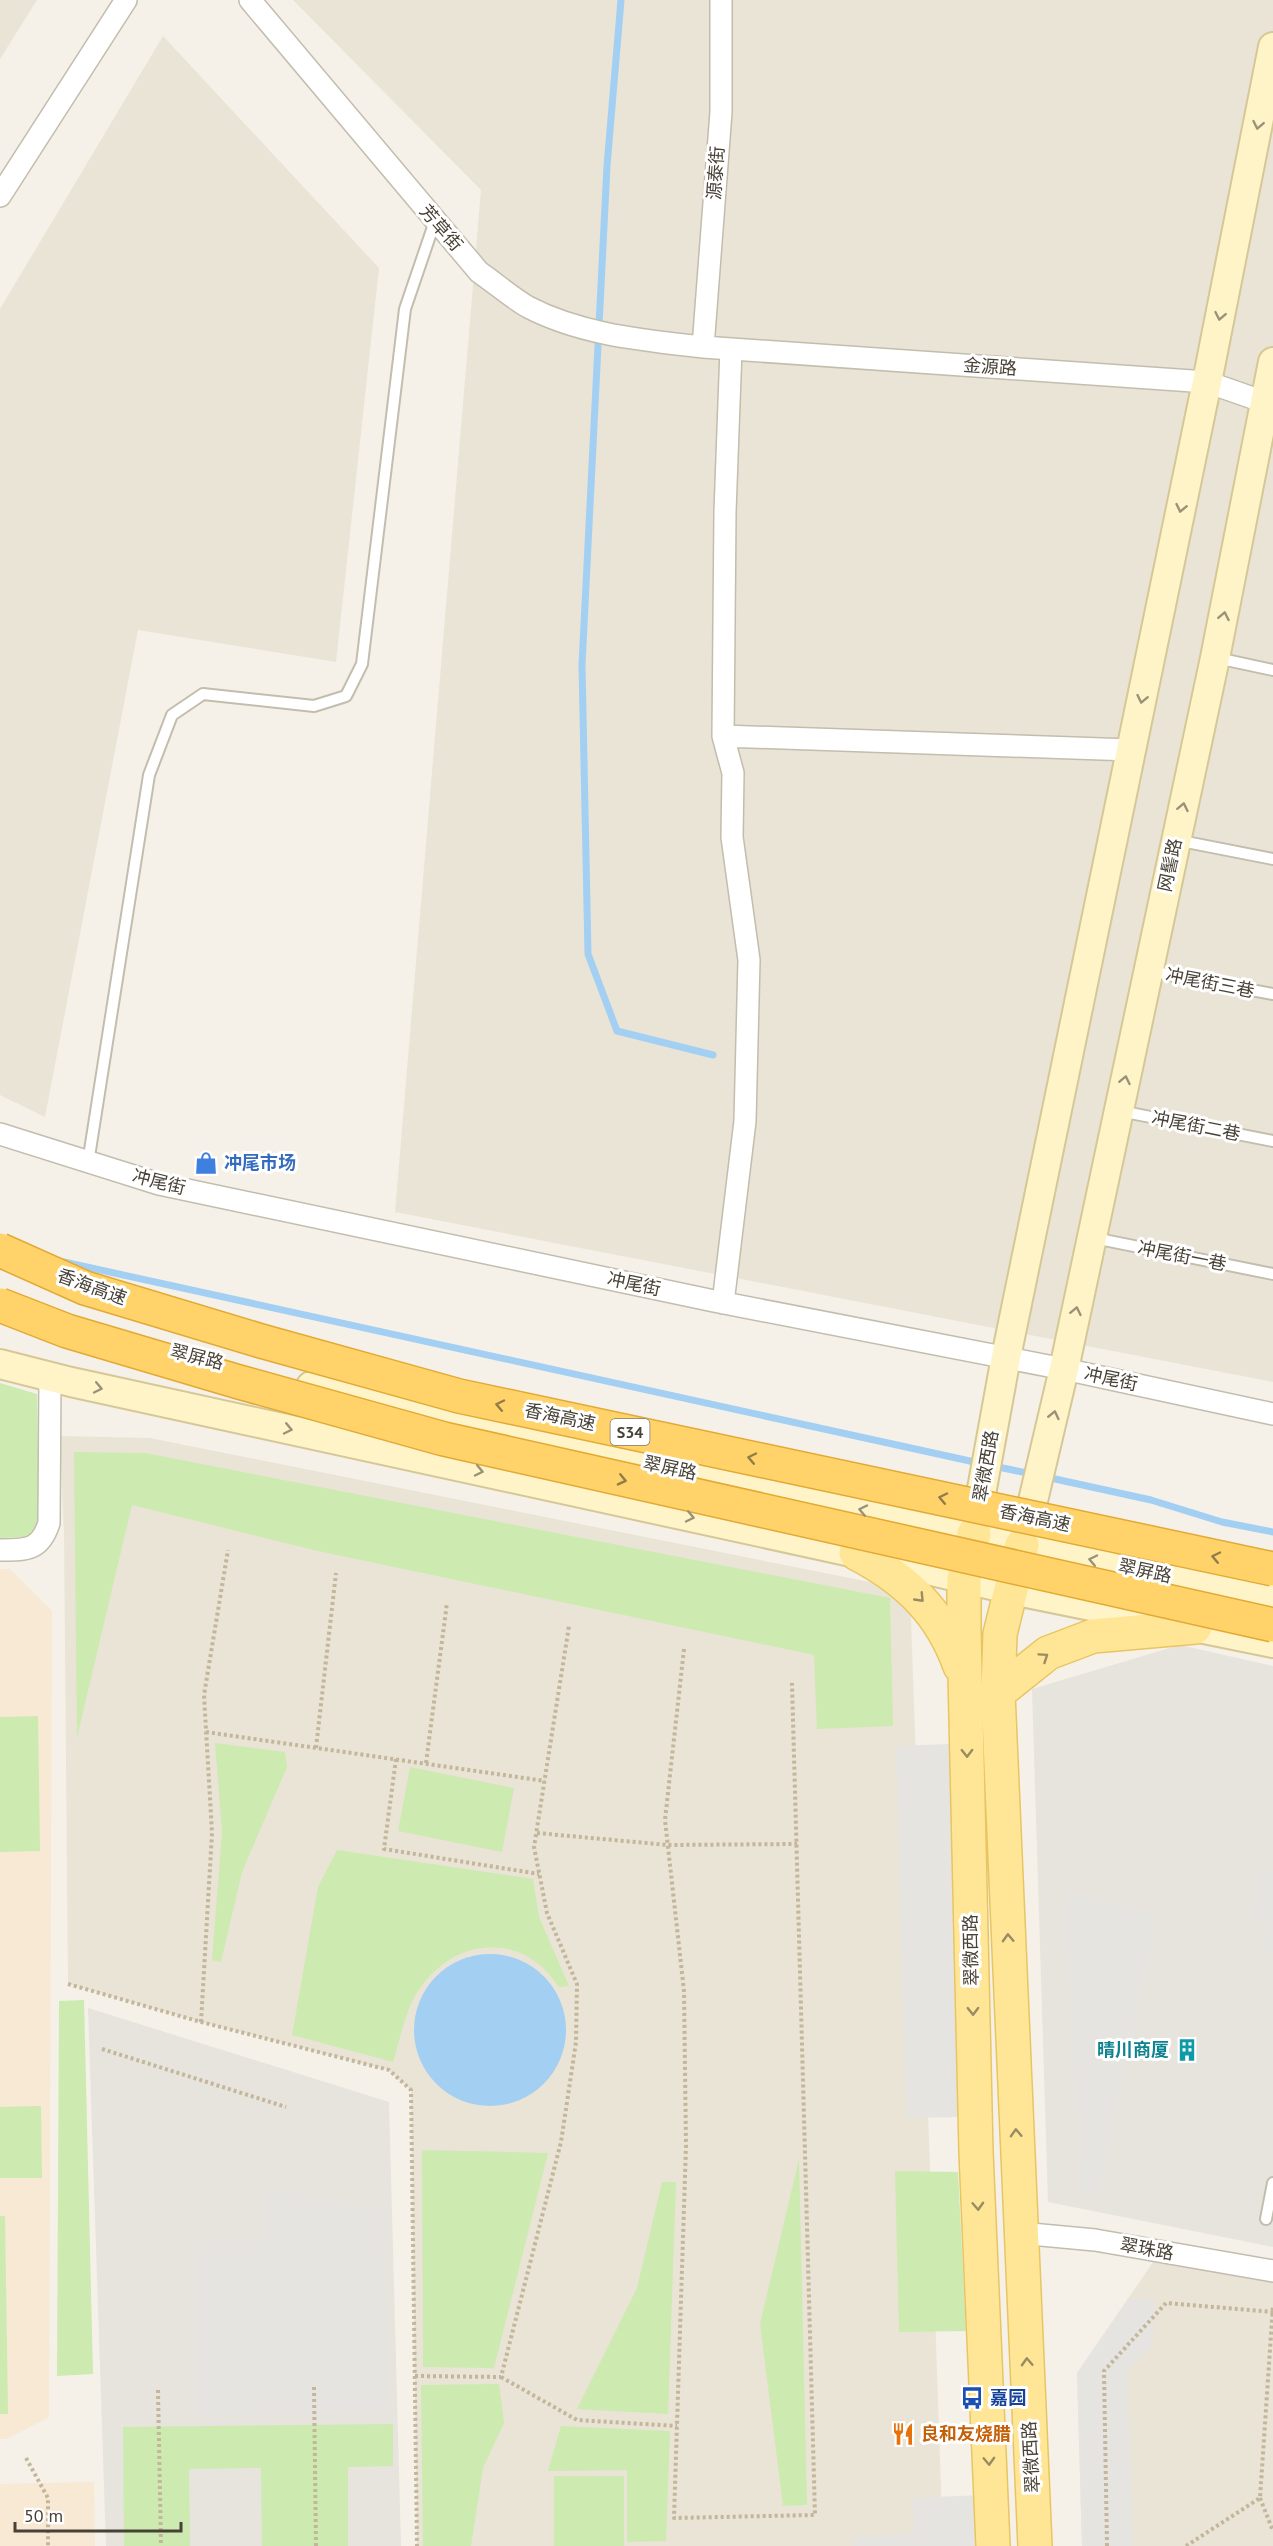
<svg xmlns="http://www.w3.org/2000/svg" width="1273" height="2546" font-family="'PT Sans','Noto Sans SC',sans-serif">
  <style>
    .residential { fill: #e9e4d6 }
    .commercial { fill: #f7e9d3 }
    .industrial { fill: #e7e3dd }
    .green { fill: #cdeab0 }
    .parking { fill: #e6e4e0 }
    .water { fill: #a3cff3 }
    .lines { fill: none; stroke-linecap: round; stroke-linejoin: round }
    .stream { stroke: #a3cff3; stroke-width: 7 }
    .service-casing { stroke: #c3bdad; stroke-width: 14 }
    .minor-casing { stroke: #c3bdad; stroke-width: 24 }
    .secondary-casing { stroke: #d6c797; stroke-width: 32 }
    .primary-casing { stroke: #e8c563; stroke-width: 36 }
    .path { stroke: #c3b69b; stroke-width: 4; stroke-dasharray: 3 3; stroke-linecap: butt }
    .service { stroke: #fff; stroke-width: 10 }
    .minor { stroke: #fff; stroke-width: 21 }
    .secondary { stroke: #fff4c8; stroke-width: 28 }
    .primary { stroke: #ffe697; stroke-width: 33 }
    .motorway-bridge-casing { stroke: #e2a935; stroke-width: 36; stroke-linecap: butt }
    .motorway-bridge { stroke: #ffd369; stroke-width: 33 }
    .oneway { stroke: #9a9278 }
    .oneway2 { stroke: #917c4a }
    .oneway3 { stroke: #9a8c62 }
    .labels { text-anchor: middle; stroke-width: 6; stroke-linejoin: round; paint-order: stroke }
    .shield { fill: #fff; stroke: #7f7b72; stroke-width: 1.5 }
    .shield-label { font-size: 16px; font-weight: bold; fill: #484236 }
    .street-label { font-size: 18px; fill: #484236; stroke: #fff }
    .shop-label { font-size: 18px; font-weight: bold; fill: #366cbe; stroke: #fff; text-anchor: start }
    .culture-label { font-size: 18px; font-weight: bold; fill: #0d838f; stroke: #fff; text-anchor: end }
    .transit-label { font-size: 18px; font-weight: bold; fill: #164399; stroke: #fff; text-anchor: start }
    .food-label { font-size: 18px; font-weight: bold; fill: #c56008; stroke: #fff; text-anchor: start }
  </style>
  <rect width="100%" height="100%" fill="#f5f1e8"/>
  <path class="residential" d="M0 0H37L0 59Z
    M293 0H1273V1382L395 1212 481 190Z
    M163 36 379 268 336 662 138 630 45 1117 0 1095V309Z
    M60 1436 150 1438 910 1590 943 2546H417L411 2090 388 2070 201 2022 68 1984 64 1533Z
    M1160 2252 1273 2272V2546H1082L1077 2373Z"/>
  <path class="commercial" d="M0 1569H10L52 1611 49 2417 7 2439H0Z
    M94 2482 95 2546H0V2484Z"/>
  <path class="industrial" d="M1180 1645 1273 1666V2247L1048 2202 1032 1689Z
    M88 2008 389 2102 401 2546H106Z"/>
  <path class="green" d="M0 1383 37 1394 39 1537 0 1538Z
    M74 1452 145 1453 890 1598 893 1726 817 1729 814 1655 318 1551 132 1505 77 1737Z
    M38 1716 40 1851 0 1852V1717Z
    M215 1743 285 1752 287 1767 242 1872 221 1962 212 1960 222 1832Z
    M410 1767 514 1788 502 1852 398 1831Z
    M337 1850 533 1879 539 1917 569 1986 559 1987C553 1980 548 1971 541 1966 502 1933 452 1946 423 1984 406 2005 401 2036 393 2062L292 2035 318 1887Z
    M84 2000 93 2374 57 2376 59 2001Z
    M41 2106 42 2178H0V2107Z
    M422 2150 548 2153 494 2368 423 2367Z
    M799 2159 807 2505 783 2506 760 2324Z
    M895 2171 958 2172 966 2331 899 2332Z
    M662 2182H676L668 2414 577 2409 637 2288Z
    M0 2216H5L8 2414H0Z
    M499 2384 504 2423 483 2468 471 2546H423L421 2385Z
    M393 2424V2466L348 2467V2546H262L261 2468 189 2469 190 2546H124L123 2427Z
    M561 2426 670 2431 666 2541 627 2542V2470L548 2471Z
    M554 2476H624V2546H554Z"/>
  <path class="parking" d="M950 1744 960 2117 906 2118 896 1746Z
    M1260 1868 1273 1872V1955L1263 1953 1269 1925 1250 1920Z
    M1064 1893 1157 1914 1097 2198 1081 2193Z
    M262 2187 382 2212 388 2412 196 2416 195 2243 261 2241Z
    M1129 2299 1155 2300 1152 2346 1127 2370 1133 2546H1082L1077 2373Z
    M981 2495 983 2546H853V2537L914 2534 912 2498Z"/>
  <path class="water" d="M414 2030a76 76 0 1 1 152 0a76 76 0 1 1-152 0Z"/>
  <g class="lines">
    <path class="stream" d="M621 0 607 166 582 665 588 954 617 1031 713 1055
      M64 1262 979 1463
      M993 1466 1032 1474
      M1046 1477 1151 1500 1222 1522 1273 1532"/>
    <g class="service-casing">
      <path id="service" d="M1217 658 1273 670
        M1176 840 1273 859
        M1150 971 1273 994
        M1120 1111 1273 1141
        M88 1163 149 775 172 715 203 694 314 706 346 696 362 664 405 309 435 221
        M1094 1238 1273 1274
        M1266 2219 1273 2183"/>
    </g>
    <g class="minor-casing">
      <path id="minor" d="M250 0 479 272C495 283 511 297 528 307 582 335 643 340 703 347L1207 382 1273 405
        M0 196 126 0
        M703 347 721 112V0
        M723 736 1131 750
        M0 1134 159 1184 714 1301 1064 1369 1273 1414
        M723 1303 745 1121 749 960 732 837 733 773 723 736 725 512 731 349
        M0 1550C26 1550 40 1551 49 1523L50 1377
        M1020 2233 1095 2240 1273 2271"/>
    </g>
    <g class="secondary-casing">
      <path id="secondary" d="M0 1364 71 1382 856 1553 1012 1590 1273 1643
        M311 1386 447 1420 1273 1598
        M975 1527 1006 1357 1207 382 1273 47
        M1024 1539 1064 1369 1215 658 1273 362"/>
    </g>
    <g class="primary-casing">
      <path id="primary" d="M974 1534 964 1579V1630L976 2152 993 2546
        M1022 1545 1000 1634 998 1693 1035 2546
        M856 1553C906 1579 941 1612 960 1666
        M998 1693 1048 1653 1093 1636 1195 1627"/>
    </g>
    <path class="path" d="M684 1649 665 1820 684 1991 686 2145 674 2518 815 2515 792 1683
      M206 1732 545 1781
      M316 1748 336 1573
      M396 1759 384 1849 539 1874
      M426 1763 447 1603
      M537 1833 668 1845 797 1844
      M68 1984 201 2022 389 2070 411 2090 417 2546
      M201 2022 212 1833 204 1695 228 1550
      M102 2049 286 2107
      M415 2376 501 2377 561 2142 576 2042 577 1984 547 1913 534 1847 569 1626
      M501 2377 577 2420 677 2426
      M314 2387 316 2546
      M158 2390 161 2546
      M26 2458 48 2498V2546
      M1260 2498 1273 2531
      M1107 2546 1104 2371 1166 2303 1273 2312
      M1186 2546 1260 2498 1273 2305"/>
    <use href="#service" class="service"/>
    <use href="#minor" class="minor"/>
    <use href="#secondary" class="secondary"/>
    <use href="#primary" class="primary"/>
    <g class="motorway-bridge-casing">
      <path id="motorway-bridge" d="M0 1250 85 1288 261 1341 459 1396 1273 1569
        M0 1305 67 1331 239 1382 444 1439 1273 1625"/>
    </g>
    <use href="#motorway-bridge" class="motorway-bridge"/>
  </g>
  <defs><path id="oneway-chevron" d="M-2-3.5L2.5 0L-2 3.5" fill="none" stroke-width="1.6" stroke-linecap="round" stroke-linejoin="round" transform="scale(1.5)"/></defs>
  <g class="oneway">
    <use href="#oneway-chevron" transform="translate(1258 125) rotate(101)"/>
    <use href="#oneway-chevron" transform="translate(1220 316) rotate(101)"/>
    <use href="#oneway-chevron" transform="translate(1181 508) rotate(102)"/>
    <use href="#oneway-chevron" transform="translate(1224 616) rotate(-79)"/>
    <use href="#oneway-chevron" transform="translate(1142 699) rotate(102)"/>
    <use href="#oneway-chevron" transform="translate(1183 807) rotate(-78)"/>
    <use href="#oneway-chevron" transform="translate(1125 1080) rotate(-78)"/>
    <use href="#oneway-chevron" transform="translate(1076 1311) rotate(-78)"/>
    <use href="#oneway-chevron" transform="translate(98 1388) rotate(12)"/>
    <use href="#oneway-chevron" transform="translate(1054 1415) rotate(-77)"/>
    <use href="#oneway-chevron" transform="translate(288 1429) rotate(12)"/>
    <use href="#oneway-chevron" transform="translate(479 1471) rotate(12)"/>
    <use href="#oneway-chevron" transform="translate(863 1510) rotate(-168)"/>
    <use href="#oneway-chevron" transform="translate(690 1517) rotate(12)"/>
    <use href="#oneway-chevron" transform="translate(1093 1560) rotate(-168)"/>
  </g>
  <g class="oneway2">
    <use href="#oneway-chevron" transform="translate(500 1405) rotate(-168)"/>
    <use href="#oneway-chevron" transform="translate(752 1458) rotate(-168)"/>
    <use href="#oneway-chevron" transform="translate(622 1480) rotate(13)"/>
    <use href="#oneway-chevron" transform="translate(943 1498) rotate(-168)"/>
    <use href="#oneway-chevron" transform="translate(1216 1557) rotate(-168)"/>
  </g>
  <g class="oneway3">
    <use href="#oneway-chevron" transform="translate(920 1598) rotate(46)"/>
    <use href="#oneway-chevron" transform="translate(1044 1657) rotate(-34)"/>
    <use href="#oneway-chevron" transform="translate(967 1753) rotate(89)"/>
    <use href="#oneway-chevron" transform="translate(1008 1938) rotate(-92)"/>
    <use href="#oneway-chevron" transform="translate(973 2011) rotate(89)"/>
    <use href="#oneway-chevron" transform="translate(1016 2133) rotate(-92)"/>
    <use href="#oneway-chevron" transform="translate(978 2206) rotate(87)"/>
    <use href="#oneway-chevron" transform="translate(1027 2362) rotate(-93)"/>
    <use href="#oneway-chevron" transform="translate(989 2461) rotate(88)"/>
  </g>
  <defs>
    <g id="shop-bare" transform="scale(1.8)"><path d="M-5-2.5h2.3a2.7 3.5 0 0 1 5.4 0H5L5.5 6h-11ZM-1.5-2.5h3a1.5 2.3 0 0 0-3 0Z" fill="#3f7fe0" stroke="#fff" stroke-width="2.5" paint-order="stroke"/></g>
    <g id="building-bare" transform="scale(1.8)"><path d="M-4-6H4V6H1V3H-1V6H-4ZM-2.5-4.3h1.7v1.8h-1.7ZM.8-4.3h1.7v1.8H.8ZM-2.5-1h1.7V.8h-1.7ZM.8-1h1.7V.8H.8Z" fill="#0f9aa8" stroke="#fff" stroke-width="2.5" paint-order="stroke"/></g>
    <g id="bus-bare" transform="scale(1.8)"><path d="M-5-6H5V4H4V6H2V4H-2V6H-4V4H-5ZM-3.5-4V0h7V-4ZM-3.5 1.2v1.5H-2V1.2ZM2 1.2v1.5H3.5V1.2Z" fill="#1a4fb4" stroke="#fff" stroke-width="2.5" paint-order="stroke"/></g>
    <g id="restaurant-bare" transform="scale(1.8)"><path d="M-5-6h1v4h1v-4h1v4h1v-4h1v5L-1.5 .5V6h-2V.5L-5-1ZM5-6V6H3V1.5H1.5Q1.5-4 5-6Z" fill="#e8710a" stroke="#fff" stroke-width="2.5" paint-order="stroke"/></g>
  </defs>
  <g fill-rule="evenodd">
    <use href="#shop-bare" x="206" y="1163"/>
    <use href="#building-bare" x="1187" y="2050"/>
    <use href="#bus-bare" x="972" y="2398"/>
    <use href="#restaurant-bare" x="903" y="2434"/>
  </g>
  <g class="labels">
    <rect class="shield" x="610.5" y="1419" width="39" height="26" rx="4.5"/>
    <g class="shield-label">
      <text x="630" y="1438">S34</text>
    </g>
    <g class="street-label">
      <text transform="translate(716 173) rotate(-86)" y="6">源泰街</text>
      <text transform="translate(441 228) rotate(49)" y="6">芳草街</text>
      <text transform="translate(990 367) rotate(4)" y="6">金源路</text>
      <text transform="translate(1170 865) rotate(-78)" y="6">网髻路</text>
      <text transform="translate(1210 983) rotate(11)" y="6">冲尾街三巷</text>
      <text transform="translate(1196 1126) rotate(11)" y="6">冲尾街二巷</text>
      <text transform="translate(159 1182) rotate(14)" y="6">冲尾街</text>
      <text transform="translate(1182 1256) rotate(11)" y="6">冲尾街一巷</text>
      <text transform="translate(634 1284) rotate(12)" y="6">冲尾街</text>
      <text transform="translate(92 1287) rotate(20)" y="6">香海高速</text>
      <text transform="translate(197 1357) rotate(14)" y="6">翠屏路</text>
      <text transform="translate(1111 1379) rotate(12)" y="6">冲尾街</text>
      <text transform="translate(560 1417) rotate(12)" y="6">香海高速</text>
      <text transform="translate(986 1466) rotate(-80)" y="6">翠微西路</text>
      <text transform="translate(670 1468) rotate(12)" y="6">翠屏路</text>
      <text transform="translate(1035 1518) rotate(12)" y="6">香海高速</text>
      <text transform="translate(1145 1571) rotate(12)" y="6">翠屏路</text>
      <text transform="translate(971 1950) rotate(-91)" y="6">翠微西路</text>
      <text transform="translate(1147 2249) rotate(10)" y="6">翠珠路</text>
      <text transform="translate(1031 2457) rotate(-93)" y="6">翠微西路</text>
    </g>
    <g class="shop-label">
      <text x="224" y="1169">冲尾市场</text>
    </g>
    <g class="culture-label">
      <text x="1169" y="2056">晴川商厦</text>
    </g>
    <g class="transit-label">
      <text x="990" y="2404">嘉园</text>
    </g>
    <g class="food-label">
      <text x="921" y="2440">良和友烧腊</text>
    </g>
  </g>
  <path d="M15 2522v9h166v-9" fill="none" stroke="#484236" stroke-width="3"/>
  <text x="24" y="2522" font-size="18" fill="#484236" stroke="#ffffff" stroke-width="4.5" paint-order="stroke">50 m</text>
</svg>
